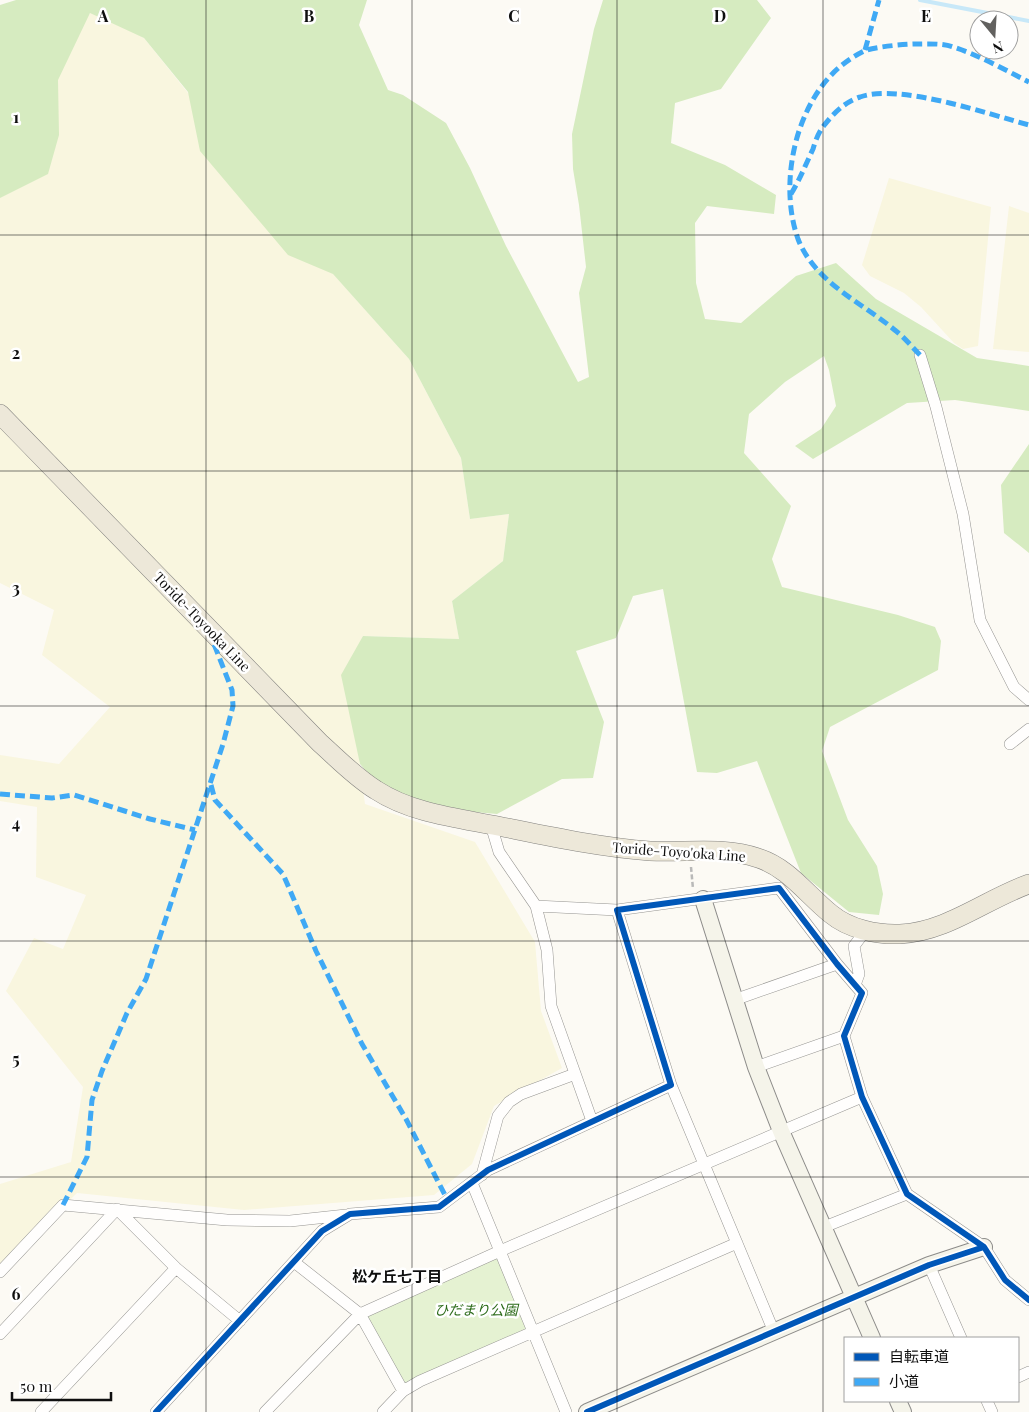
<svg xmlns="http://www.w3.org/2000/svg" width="1029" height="1412" font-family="'Playfair Display','Noto Sans JP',serif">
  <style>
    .farmland { fill: #f9f6df }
    .green { fill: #e5f2d2 }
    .forest { fill: #d6ebc0 }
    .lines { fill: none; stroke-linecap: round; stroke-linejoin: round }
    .stream { stroke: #c8e8f8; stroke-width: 4 }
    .street-casing { stroke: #969592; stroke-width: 12 }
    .secondary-casing { stroke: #8c8b89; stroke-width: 18 }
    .primary-casing { stroke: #83827f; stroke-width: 20 }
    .path { stroke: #b9b9b8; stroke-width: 2.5; stroke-dasharray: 5 2.5; stroke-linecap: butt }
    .street { stroke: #fffefd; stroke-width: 11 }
    .secondary { stroke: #f5f4ea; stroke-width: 16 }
    .primary { stroke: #ede8d9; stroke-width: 19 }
    .quiet { stroke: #3fa9f5; stroke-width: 5; stroke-dasharray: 10 5; stroke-linecap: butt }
    .cycleway-casing { stroke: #fff; stroke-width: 9 }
    .cycleway { stroke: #0057b8; stroke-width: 6 }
    .grid { fill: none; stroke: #0f0f0f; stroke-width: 1; stroke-opacity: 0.55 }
    .labels { text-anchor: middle; stroke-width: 5; stroke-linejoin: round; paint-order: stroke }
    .street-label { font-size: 14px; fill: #0f0f0f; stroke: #fff }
    .park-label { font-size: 14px; font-style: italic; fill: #2c6b1a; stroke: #fff }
    .neighbourhood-label { font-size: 15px; font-weight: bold; fill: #0f0f0f; stroke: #fff }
    .grid-label { font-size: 16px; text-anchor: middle; font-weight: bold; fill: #0f0f0f; stroke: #fff; stroke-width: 5; stroke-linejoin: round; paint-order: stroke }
  </style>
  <rect width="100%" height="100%" fill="#fcfaf4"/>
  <path class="farmland" d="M94 8 144 38 328 268 409 359 461 458 470 519 509 514 503 561 452 601 459 639 363 636 348 674 365 804 475 842 535 942 541 1011 562 1068 494 1106 472 1164 434 1195 244 1210 77 1193 0 1268V1184L71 1162 83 1087 6 991 34 938 63 949 86 895 36 877 37 807 0 801V755L59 764 110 707 42 655 54 610 0 583V146L41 79Z
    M889 178 991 207 978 346 963 349 954 343 921 307 904 293 870 276 862 265Z
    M1009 206 1029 213V352L993 349Z"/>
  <path class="green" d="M500 1251 534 1332 403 1391 360 1314Z"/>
  <path class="forest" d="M16 0H367L359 25 388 90 403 95 446 123 470 168 506 246 578 382 589 377 579 293 586 267 579 205 573 169 572 134 594 29 603 0H757L771 18 721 89 675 103 671 143 725 165 776 195 774 214 707 206 695 223 696 283 705 319 741 323 796 276 836 263 876 299 977 358 1029 366V411L955 400 907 403 813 459 795 446 821 429 836 406 829 370 824 356 785 382 749 414 744 453 791 506 772 559 782 587 898 615 935 627 941 641 938 670 830 727 822 751 848 820 877 866 883 894 879 915 849 912 801 873 757 761 717 773 697 772 663 589 633 596 616 638 576 651 604 722 593 778 562 779 497 814 452 810 404 796 377 784 360 764 341 675 363 636 459 639 452 601 503 561 509 514 470 519 461 458 409 359 333 274 288 255 200 151 188 92 144 38 90 13 58 80 59 135 48 174 0 198V5Z
    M1029 444V553L1004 533 1001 485Z"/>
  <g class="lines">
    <path class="stream" d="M920 0 1029 21"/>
    <g class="street-casing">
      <path id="street" d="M920 355 936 407 963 514 980 620 1014 687 1029 700
        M1010 744 1029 729
        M491 825 499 852 536 906 547 950 551 1006 592 1121
        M536 906 617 910
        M855 985 859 974 854 946 866 930
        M734 1000 837 964
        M756 1067 844 1036
        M671 1085 774 1332
        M482 1175 498 1116 509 1102 521 1094 575 1074
        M472 1183 566 1412
        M117 1209 176 1268 240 1321
        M824 1227 907 1194
        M294 1262 360 1314 403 1391
        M929 1265 961 1338
        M0 1272 63 1205 227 1220 290 1221 346 1215
        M0 1334 117 1209
        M1018 1377 1029 1372
        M987 1401 992 1412
        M41 1412 176 1268
        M156 1412 322 1231 350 1214 439 1207 488 1170 671 1085 617 910 779 888 837 964 862 993 844 1036 862 1097 907 1194 984 1247 1005 1280 1029 1300
        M265 1412 360 1314 500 1251 862 1097
        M383 1412 403 1391 420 1381 737 1243"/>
    </g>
    <g class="secondary-casing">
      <path id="secondary" d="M703 899 756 1067 781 1131 872 1338
        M898 1401 903 1412
        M587 1412 929 1265 984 1247"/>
    </g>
    <g class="primary-casing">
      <path id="primary" d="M0 414 320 743C338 759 355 777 376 790 411 813 457 818 498 826 548 836 598 847 650 851 685 853 724 846 758 858 789 868 806 894 831 914 849 929 877 935 900 934 947 932 986 899 1029 884"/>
    </g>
    <path class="path" d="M691 867 693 889"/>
    <use href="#street" class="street"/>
    <use href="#secondary" class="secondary"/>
    <use href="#primary" class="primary"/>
    <path class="quiet" d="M865 50 879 0
      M791 194C800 179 806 164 813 149 815 142 818 134 822 128 832 115 844 102 860 97 899 83 988 114 1029 125
      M920 355C912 347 905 338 896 331 863 303 815 283 798 239 786 205 788 165 799 131 811 96 830 68 864 51 873 47 905 44 916 44 928 44 942 43 953 47 979 55 1005 70 1029 82
      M211 785 215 800 283 874 316 951 362 1044 406 1119 448 1201
      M0 794 52 798 74 795 150 819 195 830
      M63 1205 87 1157 92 1100 102 1071 127 1013 146 979 223 744 233 706 232 690 212 639 214 634"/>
    <g class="cycleway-casing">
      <path id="cycleway" d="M156 1412 322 1231 350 1214 439 1207 488 1170 671 1085 617 910 779 888 837 964 862 993 844 1036 862 1097 907 1194 984 1247 1005 1280 1029 1300
        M587 1412 929 1265 984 1247"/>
    </g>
    <use href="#cycleway" class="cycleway"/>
  </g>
  <path class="grid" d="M206 0V1412M412 0V1412M617 0V1412M823 0V1412M0 235H1029M0 471H1029M0 706H1029M0 941H1029M0 1177H1029"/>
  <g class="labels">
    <g class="street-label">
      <text transform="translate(202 622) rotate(46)" y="5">Toride-Toyooka Line</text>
      <text transform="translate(679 852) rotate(4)" y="5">Toride-Toyo'oka Line</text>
    </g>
    <g class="park-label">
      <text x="476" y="1315">ひだまり公園</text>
    </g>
    <g class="neighbourhood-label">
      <text x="397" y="1282">松ケ丘七丁目</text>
    </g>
  </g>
  <g class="grid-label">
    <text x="103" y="22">A</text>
    <text x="309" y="22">B</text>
    <text x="514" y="22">C</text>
    <text x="720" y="22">D</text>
    <text x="926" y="22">E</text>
    <text x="16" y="123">1</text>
    <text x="16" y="359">2</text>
    <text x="16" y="594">3</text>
    <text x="16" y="829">4</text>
    <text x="16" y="1065">5</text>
    <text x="16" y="1300">6</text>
  </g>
  <rect x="844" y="1337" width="175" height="65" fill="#ffffff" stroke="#9f9f9f"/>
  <rect x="854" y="1353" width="25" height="8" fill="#0057b8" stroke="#9f9f9f"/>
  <text x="889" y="1362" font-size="15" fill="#0f0f0f">自転車道</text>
  <rect x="854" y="1378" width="25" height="8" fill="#3fa9f5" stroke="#9f9f9f"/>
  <text x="889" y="1387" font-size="15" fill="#0f0f0f">小道</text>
  <g transform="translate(994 35) rotate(162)"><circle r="24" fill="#ffffff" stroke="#9f9f9f"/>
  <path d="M0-4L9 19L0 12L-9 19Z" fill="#62615f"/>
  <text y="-8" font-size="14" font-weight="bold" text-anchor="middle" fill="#0f0f0f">N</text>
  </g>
  <path d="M12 1392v8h99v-8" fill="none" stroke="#0f0f0f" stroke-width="2.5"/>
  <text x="20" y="1392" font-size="15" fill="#0f0f0f" stroke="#ffffff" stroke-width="4" paint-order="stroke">50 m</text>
</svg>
